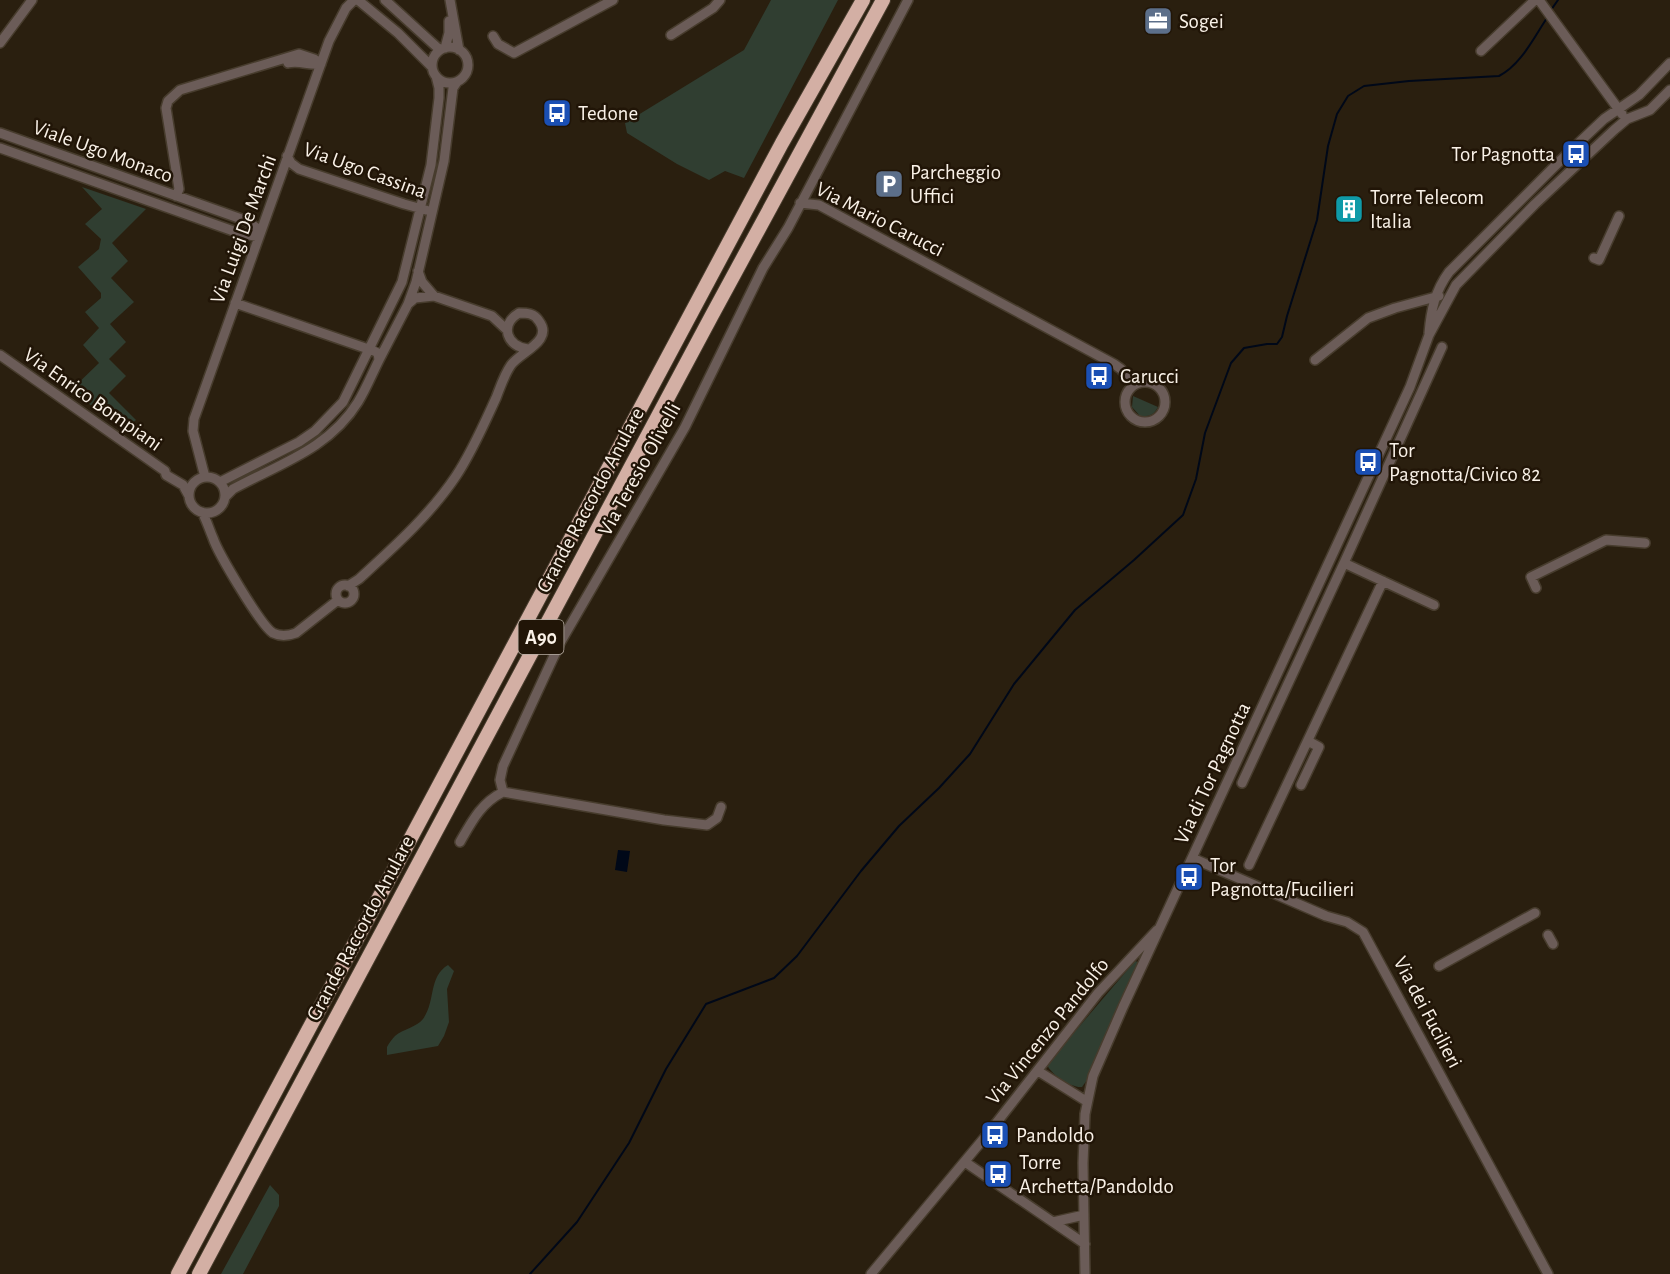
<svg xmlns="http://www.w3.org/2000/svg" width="1670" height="1274" font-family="'Alegreya Sans',sans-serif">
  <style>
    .green { fill: #303e31 }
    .water { fill: #000818 }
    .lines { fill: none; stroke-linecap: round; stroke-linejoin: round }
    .stream { stroke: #000818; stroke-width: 2 }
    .minor-casing { stroke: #473c2d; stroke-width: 12 }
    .highway-casing { stroke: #473c2d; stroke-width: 16 }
    .minor { stroke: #6b5c58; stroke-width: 9 }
    .highway { stroke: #d3afa4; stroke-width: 14 }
    .labels { text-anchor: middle; stroke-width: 5; stroke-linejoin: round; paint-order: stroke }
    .shield { fill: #211507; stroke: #b8afa4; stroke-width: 1.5 }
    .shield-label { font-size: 20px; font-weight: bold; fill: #f9f1e7 }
    .poi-label { font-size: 21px; fill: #f9f1e7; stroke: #211507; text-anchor: start }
    .street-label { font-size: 21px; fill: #f9f1e7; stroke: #211507 }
  </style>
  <rect width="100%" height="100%" fill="#2a1f0f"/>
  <path class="green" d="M771 0H838L744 178 725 171 709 180 677 164 627 133 625 123 744 50Z
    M82 187 146 209 112 243 128 261 111 278 134 302 110 324 126 342 109 359 126 376 109 393 136 420 126 429 70 391 99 363 83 345 99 328 85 312 101 298V293L78 267 99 249 101 239 85 224 102 209Z
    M1133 396 1158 407C1154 415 1149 417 1140 416L1132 407Z
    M1135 961 1138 962V966L1096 1056 1087 1080 1082 1087C1071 1088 1052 1075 1047 1065L1049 1062Z
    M448 965 454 971 447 989 449 1022 444 1036 438 1046 387 1055V1047C389 1043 392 1039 395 1036 403 1029 417 1027 423 1019 436 1001 428 977 448 965Z
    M270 1185 279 1195V1206L243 1274H221Z"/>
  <path class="water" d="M618 850 630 851 627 872 615 870Z"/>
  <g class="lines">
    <path class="stream" d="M1551 10 1558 0
      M530 1274 577 1222 629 1143 666 1069 706 1004 774 978 797 956 861 871 899 826 939 788 970 754 1014 684 1075 610 1134 560 1183 515 1196 479 1205 433 1231 363 1244 348 1267 344H1277L1282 337 1287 316 1317 220 1328 146 1337 114 1348 96 1364 86 1409 81 1499 76C1521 65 1534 37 1547 18"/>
    <g class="minor-casing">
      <path id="minor" d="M358 0 398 33 432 67
        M385 0 440 50
        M450 0 459 50
        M1539 0 1622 114
        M671 35 713 8 720 0
        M493 36 498 44 514 53 613 0
        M0 43 32 0
        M432 65a18 18 0 1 1 36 0a18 18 0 1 1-36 0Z
        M445 48 449 33V21
        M1481 51 1535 0
        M288 63C300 60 309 66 321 64
        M0 133 247 221 261 231
        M0 148 239 233 259 237
        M287 156 291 163 299 169 404 204 426 210
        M176 196 179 189 166 108 168 101 180 90 299 54 314 59 321 64
        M800 203 819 205 1114 364 1121 369 1133 386
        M1594 258 1599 260 1619 216
        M418 271 422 282 434 296
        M408 304 415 298 434 296 492 316 507 330
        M1429 333C1431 310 1435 291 1449 272L1569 152 1604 119 1639 95 1670 63
        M0 355 165 471 166 475 183 485 189 496
        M379 360 408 304 416 282 444 161 453 88 457 82
        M1315 360 1368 318 1395 308 1439 296
        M1125 402a20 20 0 1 1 40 0a20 20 0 1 1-40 0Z
        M205 477 193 431 194 419 329 41 346 8 354 0
        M189 495a18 18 0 1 1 36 0a18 18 0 1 1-36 0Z
        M220 482 299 442 315 431 343 402 402 282 431 165 439 98V88L436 76
        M225 497 233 489C279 464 329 449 358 402 366 389 372 374 379 360L378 353 374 351 235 303
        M202 512C207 521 209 529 213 538 218 553 261 626 273 633 281 637 288 636 296 633L338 600
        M336 594a9 9 0 1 1 18 0a9 9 0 1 1-18 0Z
        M348 586 359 579C394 547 430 515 456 476 472 452 484 424 496 398 500 388 504 375 511 365 520 352 554 341 539 321 534 313 527 313 519 313 499 325 507 347 528 349
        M1536 588 1531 577 1606 540 1645 543
        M1434 605 1344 563 1442 347
        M1242 783 1344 563
        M1301 785 1319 747 1308 741
        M503 792 664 820 707 825 717 818 721 807
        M460 842C472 821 481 803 503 792L500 780 503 766 560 643 685 427 763 268 788 228 908 0
        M1192 858 1326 916 1347 922 1363 932 1548 1274
        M1249 865 1383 581
        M1548 935 1553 944
        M1439 966 1535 913
        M1038 1071 1086 1101
        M965 1162 1085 1244
        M1053 1222 1084 1215
        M871 1274 990 1131 1098 993 1157 930
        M1085 1274 1083 1163 1085 1114 1093 1076 1123 1007 1410 387 1429 335 1456 285 1535 204 1614 130 1627 119 1650 110 1670 90"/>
    </g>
    <g class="highway-casing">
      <path id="highway" d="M178 1274 782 143 863 0
        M199 1274 711 317 883 0"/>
    </g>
    <use href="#minor" class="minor"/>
    <use href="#highway" class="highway"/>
  </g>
  <defs>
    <g id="office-square" transform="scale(1.5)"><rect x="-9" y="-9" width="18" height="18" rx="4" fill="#5c6f8a" stroke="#211507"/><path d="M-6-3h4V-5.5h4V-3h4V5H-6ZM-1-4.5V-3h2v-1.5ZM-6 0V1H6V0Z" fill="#fff"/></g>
    <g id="bus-square" transform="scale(1.5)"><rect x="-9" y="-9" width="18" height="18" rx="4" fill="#1a4fb4" stroke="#211507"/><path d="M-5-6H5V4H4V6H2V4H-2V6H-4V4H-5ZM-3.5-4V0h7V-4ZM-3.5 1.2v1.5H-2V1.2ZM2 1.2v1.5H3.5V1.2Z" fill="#fff"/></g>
    <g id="parking-square" transform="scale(1.5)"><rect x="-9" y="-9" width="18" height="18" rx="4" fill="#5c6f8a" stroke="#211507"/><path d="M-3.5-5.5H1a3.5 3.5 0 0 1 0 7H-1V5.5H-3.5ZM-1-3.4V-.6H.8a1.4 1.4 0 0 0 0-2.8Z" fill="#fff"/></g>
    <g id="building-square" transform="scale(1.5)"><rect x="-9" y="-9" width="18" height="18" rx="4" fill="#0f9aa8" stroke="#211507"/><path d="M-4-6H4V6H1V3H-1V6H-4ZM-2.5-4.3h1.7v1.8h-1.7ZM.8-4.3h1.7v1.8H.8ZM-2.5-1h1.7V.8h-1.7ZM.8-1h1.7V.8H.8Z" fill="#fff"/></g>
  </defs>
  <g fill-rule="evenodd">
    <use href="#office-square" x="1158" y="21"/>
    <use href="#bus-square" x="557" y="113"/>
    <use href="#bus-square" x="1576" y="154"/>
    <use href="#parking-square" x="889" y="184"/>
    <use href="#building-square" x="1349" y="209"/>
    <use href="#bus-square" x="1099" y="376"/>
    <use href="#bus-square" x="1368" y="462"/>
    <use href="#bus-square" x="1189" y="877"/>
    <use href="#bus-square" x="995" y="1135"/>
    <use href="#bus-square" x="998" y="1174"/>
  </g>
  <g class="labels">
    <rect class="shield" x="518.5" y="620" width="45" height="34" rx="4.5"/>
    <g class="shield-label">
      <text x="541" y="644">A90</text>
    </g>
    <g class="poi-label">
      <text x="1179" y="28">Sogei</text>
      <text x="578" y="120">Tedone</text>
      <text x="1555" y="161" text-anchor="end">Tor Pagnotta</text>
      <text x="910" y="179">Parcheggio<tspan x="910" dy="24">Uffici</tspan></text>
      <text x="1370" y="204">Torre Telecom<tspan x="1370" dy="24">Italia</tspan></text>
      <text x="1120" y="383">Carucci</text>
      <text x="1389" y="457">Tor<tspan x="1389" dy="24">Pagnotta/Civico 82</tspan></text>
      <text x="1210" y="872">Tor<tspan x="1210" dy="24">Pagnotta/Fucilieri</tspan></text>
      <text x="1016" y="1142">Pandoldo</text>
      <text x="1019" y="1169">Torre<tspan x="1019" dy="24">Archetta/Pandoldo</tspan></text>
    </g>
    <g class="street-label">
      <text transform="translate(103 151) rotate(20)" y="7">Viale Ugo Monaco</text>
      <text transform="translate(365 170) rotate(20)" y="7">Via Ugo Cassina</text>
      <text transform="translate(880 219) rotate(27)" y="7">Via Mario Carucci</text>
      <text transform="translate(243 229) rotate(-70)" y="7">Via Luigi De Marchi</text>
      <text transform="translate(93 399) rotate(35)" y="7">Via Enrico Bompiani</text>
      <text transform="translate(639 469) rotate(-61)" y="7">Via Teresio Olivelli</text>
      <text transform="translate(590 500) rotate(-62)" y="7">Grande Raccordo Anulare</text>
      <text transform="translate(1212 773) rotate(-65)" y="7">Via di Tor Pagnotta</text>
      <text transform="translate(360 928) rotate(-62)" y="7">Grande Raccordo Anulare</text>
      <text transform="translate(1428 1012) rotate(62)" y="7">Via dei Fucilieri</text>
      <text transform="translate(1047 1031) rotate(-51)" y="7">Via Vincenzo Pandolfo</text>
    </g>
  </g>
</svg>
